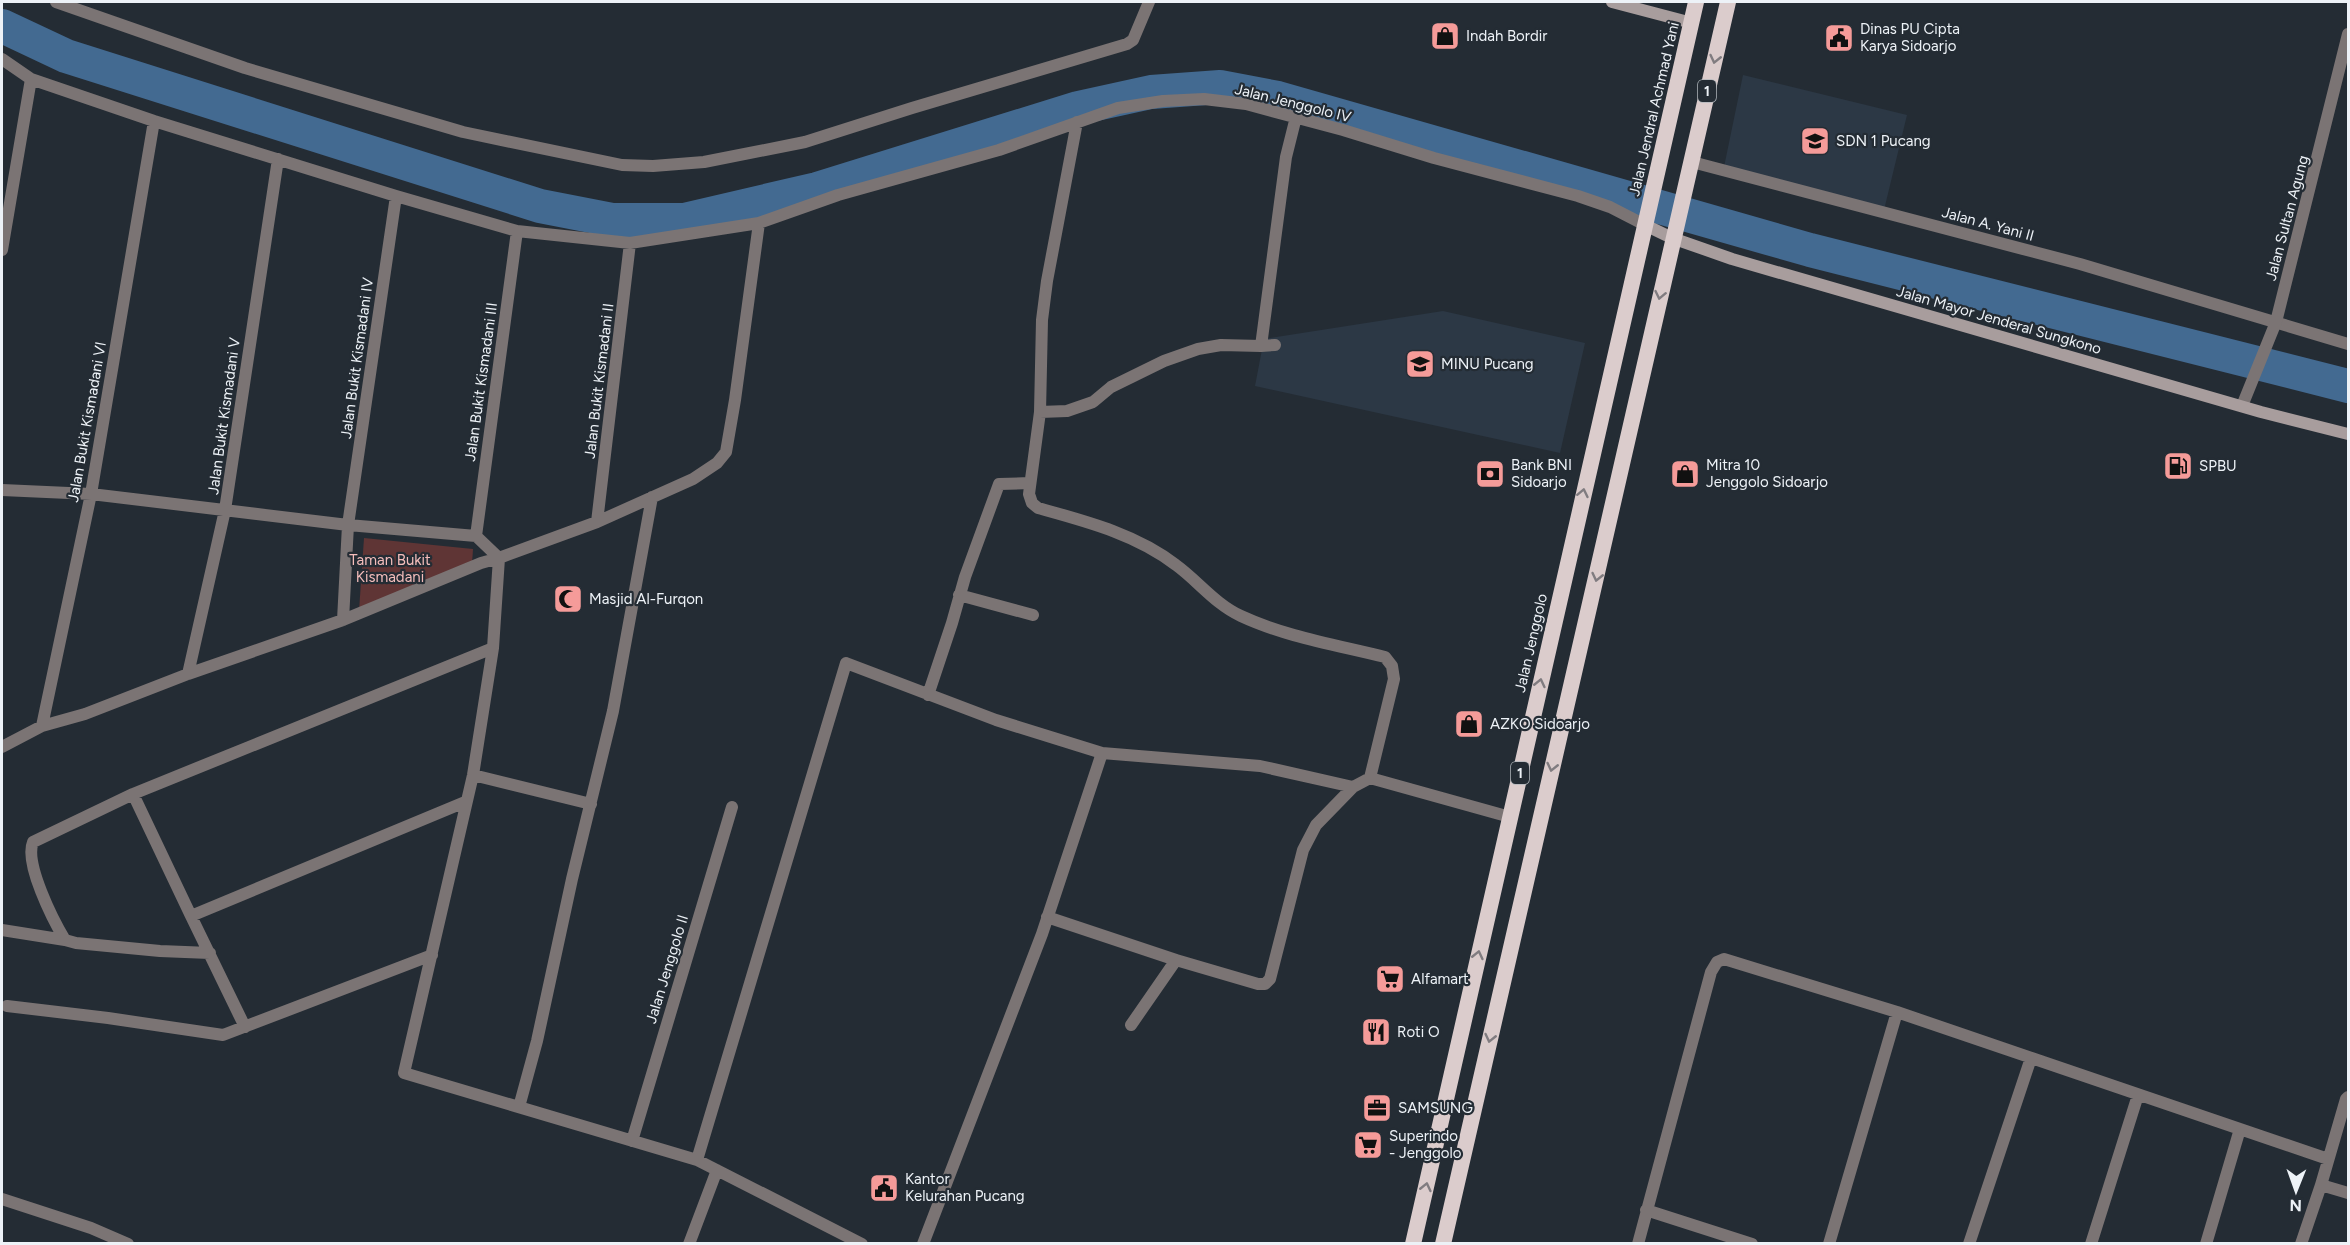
<svg xmlns="http://www.w3.org/2000/svg" width="2350" height="1245" font-family="Figtree,sans-serif">
  <style>
    .built { fill: #2c3845 }
    .green { fill: #5f3535 }
    .lines { fill: none; stroke-linecap: round; stroke-linejoin: round }
    .river { stroke: #436a91; stroke-width: 34 }
    .minor { stroke: #7b7474; stroke-width: 12 }
    .tertiary { stroke: #7b7474; stroke-width: 12 }
    .secondary { stroke: #a89d9d; stroke-width: 12 }
    .trunk { stroke: #dbcccc; stroke-width: 16 }
    .oneway { stroke: #807c80 }
    .labels { text-anchor: middle; stroke-width: 4.5; stroke-linejoin: round; paint-order: stroke }
    .shield { fill: #242c34; stroke: #b1b7bc; stroke-width: 1.5 }
    .shield-label { font-size: 14px; font-weight: bold; fill: #edf2f7 }
    .poi-label { font-size: 15px; fill: #edf2f7; stroke: #242c34; text-anchor: start }
    .street-label { font-size: 15px; fill: #edf2f7; stroke: #242c34 }
    .park-label { font-size: 15px; fill: #f4bdbb; stroke: #242c34 }
  </style>
  <rect width="100%" height="100%" fill="#242c34"/>
  <path class="built" d="M1743 75 1907 115 1884 210 1724 167Z
    M1443 311 1585 343 1560 453 1255 386 1264 339Z"/>
  <path class="green" d="M364 538 473 549 472 564 359 611Z"/>
  <g class="lines">
    <path class="river" d="M2 26 66 56 205 100 540 206 612 220H684L817 189 1078 108 1151 92 1220 87 1278 98 1810 250 2348 386"/>
    <path class="minor" d="M56 2 245 68 463 132 622 165 653 166 704 162 805 142 912 108 1127 44 1133 40 1149 2
      M2 59 31 79 154 121 396 196 517 231 630 243 759 223 838 195 999 150 1118 108 1163 101 1204 99 1246 104 1343 130 1434 158 1578 196 1610 207 1645 225
      M1077 122 1047 281 1042 320 1040 412 1029 494 1032 503 1038 508C1085 521 1136 534 1176 565 1198 581 1215 604 1241 616 1286 637 1337 645 1385 657L1392 666 1394 679 1370 778
      M1692 162 2080 264 2348 344
      M759 223 735 400 726 452 717 463 693 479 597 522 499 558 493 648 473 775 404 1073 697 1160 862 1244
      M2 250 31 79
      M1261 346 1275 345
      M1040 412 1067 411 1093 402 1111 387 1164 361 1198 349 1221 345 1261 346 1286 157 1296 117
      M2 490 91 494 348 525 476 536 499 558
      M597 522 630 243
      M476 536 517 231
      M959 595 1033 615
      M343 620 348 525 396 196
      M188 674 225 510 278 159
      M928 695 952 623 965 577 999 484 1030 483
      M42 726 91 494 154 121
      M2 747 42 726 85 714 188 674 343 620 481 563 499 558
      M473 775 591 804
      M133 794 33 842C24 863 53 920 65 940L76 943 160 951 210 953
      M191 916 133 794 493 648
      M1047 917 1176 960
      M2 930 65 940
      M7 1006 108 1018 223 1035 432 955
      M1131 1025 1176 960 1258 984H1265L1270 979 1303 850 1316 825 1353 787 1370 778 1510 817
      M245 1027 191 916 465 802
      M519 1107 537 1041 572 879 613 711 652 497
      M632 1141 732 807
      M697 1160 846 663 996 720 1102 753
      M2321 1185 2348 1193
      M2 1199 91 1228 128 1244
      M1646 1210 1752 1244
      M689 1244 717 1170
      M923 1244 1042 934 1102 753 1260 766 1353 787
      M1638 1244 1711 972 1717 962 1724 959 1897 1012 2328 1159
      M1829 1244 1897 1012
      M1969 1244 2031 1058
      M2091 1244 2138 1095
      M2206 1244 2240 1129
      M2301 1244 2321 1185 2346 1099 2348 1097"/>
    <path class="tertiary" d="M2242 406 2276 322 2348 34"/>
    <path class="secondary" d="M1612 2 1692 23
      M1645 225 1672 238 1732 259 2261 412 2348 434"/>
    <path class="trunk" d="M1413 1244 1696 2
      M1443 1244 1728 2"/>
  </g>
  <defs><path id="oneway-chevron" d="M-2-3.5L2.5 0L-2 3.5" fill="none" stroke-width="1.6" stroke-linecap="round" stroke-linejoin="round" transform="scale(1.5)"/></defs>
  <g class="oneway">
    <use href="#oneway-chevron" transform="translate(1715 59) rotate(103)"/>
    <use href="#oneway-chevron" transform="translate(1660 295) rotate(102)"/>
    <use href="#oneway-chevron" transform="translate(1583 493) rotate(-78)"/>
    <use href="#oneway-chevron" transform="translate(1597 577) rotate(103)"/>
    <use href="#oneway-chevron" transform="translate(1540 683) rotate(-77)"/>
    <use href="#oneway-chevron" transform="translate(1552 767) rotate(103)"/>
    <use href="#oneway-chevron" transform="translate(1478 955) rotate(-77)"/>
    <use href="#oneway-chevron" transform="translate(1490 1038) rotate(103)"/>
    <use href="#oneway-chevron" transform="translate(1426 1187) rotate(-77)"/>
  </g>
  <defs>
    <g id="shop-square" transform="scale(1.5)"><rect x="-9" y="-9" width="18" height="18" rx="4" fill="#f59b99" stroke="#242c34"/><path d="M-5-2.5h2.3a2.7 3.5 0 0 1 5.4 0H5L5.5 6h-11ZM-1.5-2.5h3a1.5 2.3 0 0 0-3 0Z" fill="#111"/></g>
    <g id="civic-square" transform="scale(1.5)"><rect x="-9" y="-9" width="18" height="18" rx="4" fill="#f59b99" stroke="#242c34"/><path d="M-.6-6.5H3V-4.5H.6V-3L4-1V1h2V6H-6V1h2V-1L-.6-3ZM-1.2 2.5V6h2.4V2.5Z" fill="#111"/></g>
    <g id="school-square" transform="scale(1.5)"><rect x="-9" y="-9" width="18" height="18" rx="4" fill="#f59b99" stroke="#242c34"/><path d="M0-5L7-2L0 1L-7-2ZM-4 1L0 2.5L4 1V4Q0 6-4 4Z" fill="#111"/></g>
    <g id="fuel-square" transform="scale(1.5)"><rect x="-9" y="-9" width="18" height="18" rx="4" fill="#f59b99" stroke="#242c34"/><path d="M-5.5-6h7V0h2V4h1.3V-2.5L3-4.5l.8-.8L6-3V5H2.5V1h-1V6h-7ZM-4.2-4.7v3.2H.2V-4.7Z" fill="#111"/></g>
    <g id="bank-square" transform="scale(1.5)"><rect x="-9" y="-9" width="18" height="18" rx="4" fill="#f59b99" stroke="#242c34"/><path d="M-6-4H6V4H-6ZM0-2.3a2.3 2.3 0 1 0 0 4.6a2.3 2.3 0 1 0 0-4.6Z" fill="#111"/></g>
    <g id="mosque-square" transform="scale(1.5)"><rect x="-9" y="-9" width="18" height="18" rx="4" fill="#f59b99" stroke="#242c34"/><path d="M3.5-4.9A6 6 0 1 0 3.5 4.9A5 5 0 1 1 3.5-4.9Z" fill="#111"/></g>
    <g id="supermarket-square" transform="scale(1.5)"><rect x="-9" y="-9" width="18" height="18" rx="4" fill="#f59b99" stroke="#242c34"/><path d="M-6-5.5h2.5l.6 2H6L4.5 2H-2.5L-4.4-4H-6ZM-1.5 3.2a1.3 1.3 0 1 0 .1 0ZM3 3.2a1.3 1.3 0 1 0 .1 0Z" fill="#111"/></g>
    <g id="restaurant-square" transform="scale(1.5)"><rect x="-9" y="-9" width="18" height="18" rx="4" fill="#f59b99" stroke="#242c34"/><path d="M-5-6h1v4h1v-4h1v4h1v-4h1v5L-1.5 .5V6h-2V.5L-5-1ZM5-6V6H3V1.5H1.5Q1.5-4 5-6Z" fill="#111"/></g>
    <g id="office-square" transform="scale(1.5)"><rect x="-9" y="-9" width="18" height="18" rx="4" fill="#f59b99" stroke="#242c34"/><path d="M-6-3h4V-5.5h4V-3h4V5H-6ZM-1-4.5V-3h2v-1.5ZM-6 0V1H6V0Z" fill="#111"/></g>
  </defs>
  <g fill-rule="evenodd">
    <use href="#shop-square" x="1445" y="36"/>
    <use href="#civic-square" x="1839" y="38"/>
    <use href="#school-square" x="1815" y="141"/>
    <use href="#school-square" x="1420" y="364"/>
    <use href="#fuel-square" x="2178" y="466"/>
    <use href="#bank-square" x="1490" y="474"/>
    <use href="#shop-square" x="1685" y="474"/>
    <use href="#mosque-square" x="568" y="599"/>
    <use href="#shop-square" x="1469" y="724"/>
    <use href="#supermarket-square" x="1390" y="979"/>
    <use href="#restaurant-square" x="1376" y="1032"/>
    <use href="#office-square" x="1377" y="1108"/>
    <use href="#supermarket-square" x="1368" y="1145"/>
    <use href="#civic-square" x="884" y="1188"/>
  </g>
  <g class="labels">
    <g class="shield">
      <rect x="1698" y="80" width="18" height="22" rx="4.5"/>
      <rect x="1511" y="762" width="18" height="22" rx="4.5"/>
    </g>
    <g class="shield-label">
      <text x="1707" y="96">1</text>
      <text x="1520" y="778">1</text>
    </g>
    <g class="poi-label">
      <text x="1860" y="34">Dinas PU Cipta<tspan x="1860" dy="17">Karya Sidoarjo</tspan></text>
      <text x="1466" y="41">Indah Bordir</text>
      <text x="1836" y="146">SDN 1 Pucang</text>
      <text x="1441" y="369">MINU Pucang</text>
      <text x="1511" y="470">Bank BNI<tspan x="1511" dy="17">Sidoarjo</tspan></text>
      <text x="1706" y="470">Mitra 10<tspan x="1706" dy="17">Jenggolo Sidoarjo</tspan></text>
      <text x="2199" y="471">SPBU</text>
      <text x="589" y="604">Masjid Al-Furqon</text>
      <text x="1490" y="729">AZKO Sidoarjo</text>
      <text x="1411" y="984">Alfamart</text>
      <text x="1397" y="1037">Roti O</text>
      <text x="1398" y="1113">SAMSUNG</text>
      <text x="1389" y="1141">Superindo<tspan x="1389" dy="17">- Jenggolo</tspan></text>
      <text x="905" y="1184">Kantor<tspan x="905" dy="17">Kelurahan Pucang</tspan></text>
    </g>
    <g class="street-label">
      <text transform="translate(1293 103) rotate(14)" y="5">Jalan Jenggolo IV</text>
      <text transform="translate(1654 109) rotate(-77)" y="5">Jalan Jendral Achmad Yani</text>
      <text transform="translate(2287 218) rotate(-75)" y="5">Jalan Sultan Agung</text>
      <text transform="translate(1988 224) rotate(15)" y="5">Jalan A. Yani II</text>
      <text transform="translate(1999 320) rotate(16)" y="5">Jalan Mayor Jenderal Sungkono</text>
      <text transform="translate(357 358) rotate(-82)" y="5">Jalan Bukit Kismadani IV</text>
      <text transform="translate(599 381) rotate(-83)" y="5">Jalan Bukit Kismadani II</text>
      <text transform="translate(481 382) rotate(-82)" y="5">Jalan Bukit Kismadani III</text>
      <text transform="translate(224 416) rotate(-82)" y="5">Jalan Bukit Kismadani V</text>
      <text transform="translate(87 422) rotate(-80)" y="5">Jalan Bukit Kismadani VI</text>
      <text transform="translate(1531 643) rotate(-77)" y="5">Jalan Jenggolo</text>
      <text transform="translate(667 969) rotate(-73)" y="5">Jalan Jenggolo II</text>
    </g>
    <g class="park-label">
      <text x="390" y="565">Taman Bukit<tspan x="390" dy="17">Kismadani</tspan></text>
    </g>
  </g>
  <rect width="2350" height="1245" fill="none" stroke="#edf2f7" stroke-width="6"/>
  <g transform="translate(2296 1191) rotate(181)" stroke="#242c34" stroke-width="4.5" paint-order="stroke">
  <path d="M0-4.5L10 22L0 15L-10 22Z" fill="#edf2f7"/>
  <text y="-9" font-size="16" font-weight="bold" text-anchor="middle" fill="#edf2f7">N</text>
  </g>
</svg>
